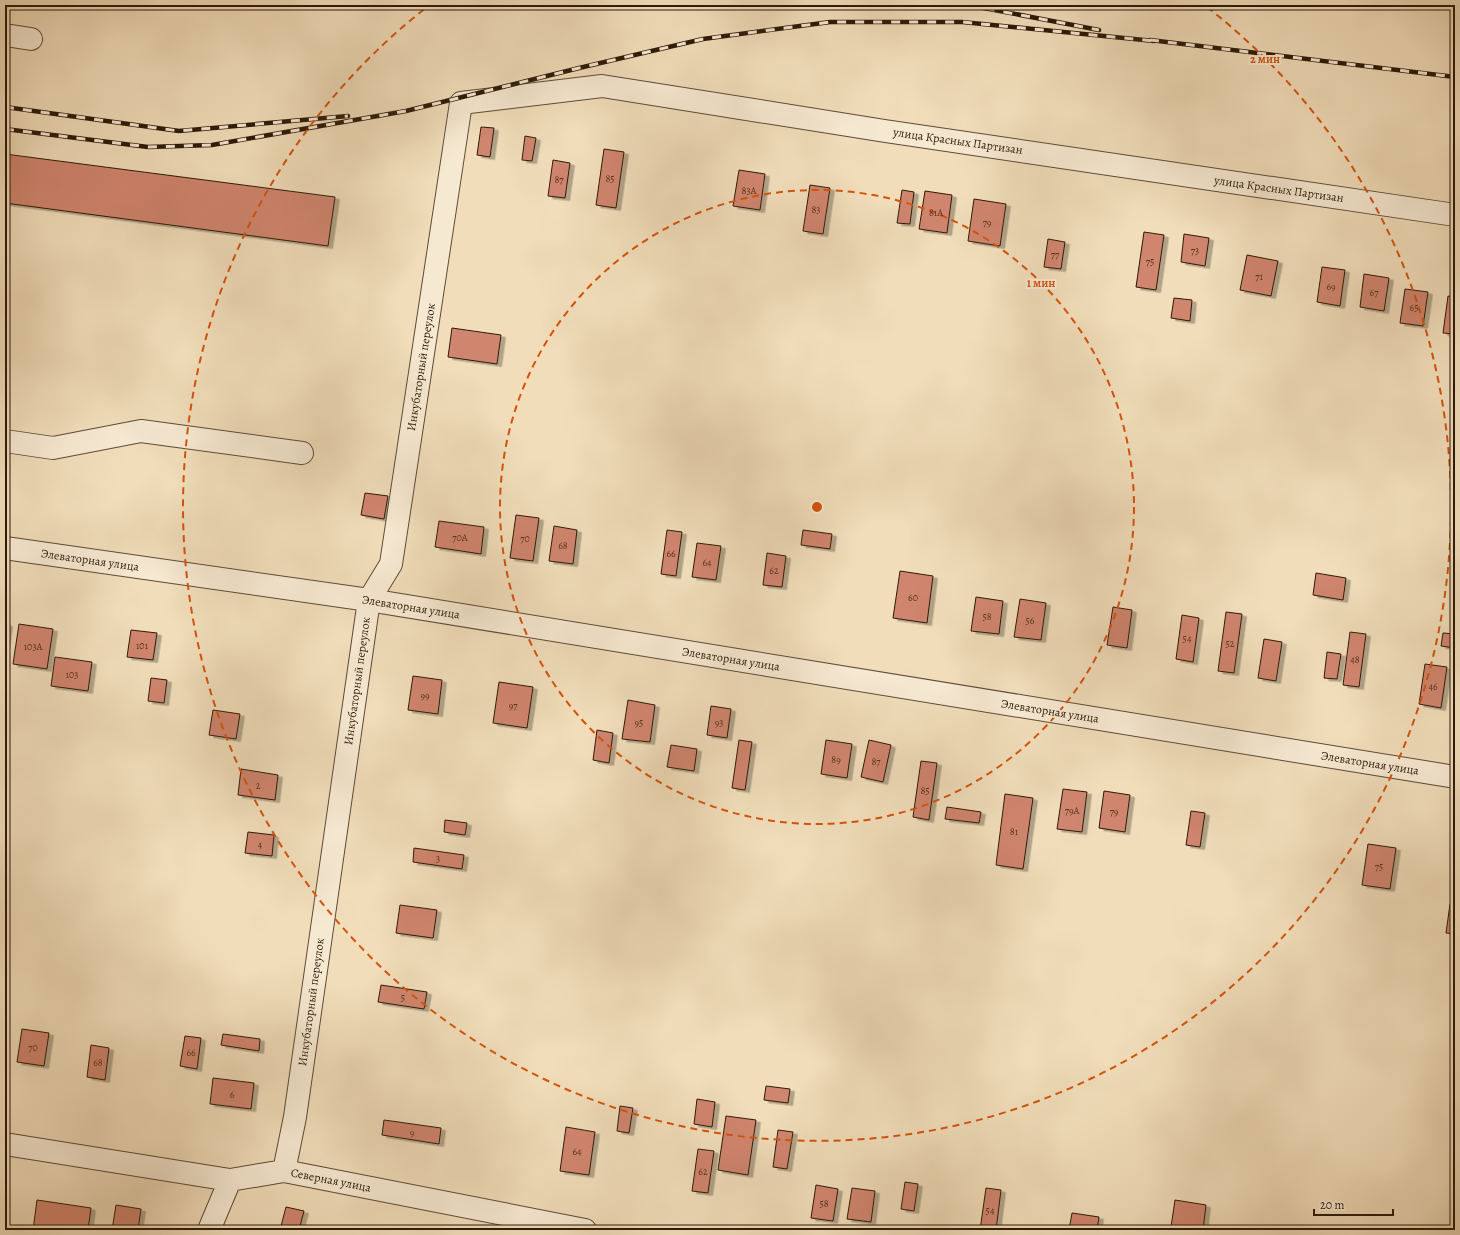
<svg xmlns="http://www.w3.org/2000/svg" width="1460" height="1235" font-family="Alegreya,serif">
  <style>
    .building { fill: #d0856e; stroke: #2d1909; filter: url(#shadow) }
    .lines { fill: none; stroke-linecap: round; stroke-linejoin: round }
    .minor-casing { stroke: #5e4a35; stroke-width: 24 }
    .minor { stroke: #f6e9d2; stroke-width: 22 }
    .rail-casing { stroke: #2d1909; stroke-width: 4.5 }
    .rail { stroke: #f6e9d2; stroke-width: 3; stroke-dasharray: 9; stroke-linecap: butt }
    .ring { fill: none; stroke: #d5530c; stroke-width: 2; stroke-dasharray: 7 5 }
    .labels { text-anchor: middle; stroke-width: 4; stroke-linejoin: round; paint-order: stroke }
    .number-label { font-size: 10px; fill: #563422 }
    .street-label { font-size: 12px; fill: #2d1909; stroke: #f6e9d2 }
    .centre { fill: #d5530c; stroke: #f6e9d2; stroke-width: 2 }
    .ring-label { font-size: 12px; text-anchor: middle; font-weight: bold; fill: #d5530c; stroke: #f6e9d2; stroke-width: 4; stroke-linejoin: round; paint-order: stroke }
  </style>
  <defs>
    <filter id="shadow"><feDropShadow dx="4.5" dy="2.5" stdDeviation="0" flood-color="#0004"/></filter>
  </defs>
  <rect width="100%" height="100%" fill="#f1ddba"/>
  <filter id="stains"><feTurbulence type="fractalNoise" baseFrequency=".005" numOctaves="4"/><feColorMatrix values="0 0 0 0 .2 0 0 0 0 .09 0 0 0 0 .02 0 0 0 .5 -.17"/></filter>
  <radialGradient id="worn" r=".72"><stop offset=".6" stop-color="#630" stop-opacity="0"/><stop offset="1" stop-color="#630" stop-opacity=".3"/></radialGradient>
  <path class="building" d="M481 127 494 128 490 157 477 155Z
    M525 136 536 138 532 161 522 160Z
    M604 149 624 152 616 208 596 205Z
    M5 154 335 197 328 246 5 203Z
    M553 160 570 163 565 198 548 196Z
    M739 170 765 174 760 210 733 206Z
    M810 185 830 188 823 234 803 231Z
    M902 190 914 192 910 224 897 223Z
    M925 191 952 195 947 233 919 229Z
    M974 199 1006 204 1000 246 968 241Z
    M1144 232 1164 235 1156 290 1136 287Z
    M1184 234 1209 238 1205 266 1181 262Z
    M1048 239 1065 242 1061 269 1044 267Z
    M1247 255 1278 261 1271 296 1240 290Z
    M1322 267 1345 270 1340 306 1317 302Z
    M1364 274 1389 278 1384 311 1360 307Z
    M1405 289 1428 292 1423 326 1400 323Z
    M1448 296 1455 297V334L1443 333Z
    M1174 298 1192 300 1190 321 1171 318Z
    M452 328 501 335 497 364 448 357Z
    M365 493 388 496 384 519 361 515Z
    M516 515 539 518 533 561 510 558Z
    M439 521 484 527 481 554 435 547Z
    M554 526 577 530 573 564 549 561Z
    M667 530 682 532 676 576 661 574Z
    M803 530 832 534 830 549 801 545Z
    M697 543 721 546 716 580 692 577Z
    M767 553 786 556 782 587 763 585Z
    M900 571 933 576 927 623 893 618Z
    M1316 573 1346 578 1343 600 1313 595Z
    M976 597 1003 601 999 634 971 631Z
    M1020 599 1046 603 1041 640 1014 637Z
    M1113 607 1132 610 1127 648 1107 645Z
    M1226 612 1242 614 1234 673 1218 671Z
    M1182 615 1199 618 1193 662 1176 659Z
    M5 623 8 624 5 646Z
    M19 624 53 629 47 669 13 664Z
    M131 630 157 633 153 660 127 657Z
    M1350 632 1366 634 1359 687 1343 685Z
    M1443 633 1455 634V648L1441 646Z
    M1264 639 1282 642 1276 681 1258 678Z
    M1327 652 1341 654 1337 679 1324 678Z
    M55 657 92 662 88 691 51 686Z
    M1425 664 1447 667 1441 708 1419 704Z
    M413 676 442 680 438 714 408 710Z
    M151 678 167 680 164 703 148 701Z
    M499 682 533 687 527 728 493 723Z
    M628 700 655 705 650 742 622 739Z
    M711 706 731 709 727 738 707 735Z
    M213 710 240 714 236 739 209 735Z
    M597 730 613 733 609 763 593 760Z
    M739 740 752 742 745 790 732 788Z
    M826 740 852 744 847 778 821 774Z
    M869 740 891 745 883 782 861 777Z
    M671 745 697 749 694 771 667 767Z
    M921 761 937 763 929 820 913 817Z
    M241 769 278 775 275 800 238 795Z
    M1063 789 1087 792 1082 832 1057 829Z
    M1104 791 1130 795 1125 832 1099 828Z
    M1005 794 1033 798 1023 869 996 865Z
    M947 807 981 812 979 823 945 819Z
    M1191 811 1205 813 1200 847 1186 845Z
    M445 820 467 823 465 835 444 832Z
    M248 832 274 835 272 856 245 853Z
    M1368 844 1396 848 1390 889 1362 885Z
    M414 848 464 855 462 869 413 862Z
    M1450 904H1455V934L1446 933Z
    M400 905 437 910 433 938 396 933Z
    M381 985 427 992 424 1009 378 1002Z
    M22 1029 49 1033 44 1066 17 1062Z
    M223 1034 260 1039 259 1051 221 1045Z
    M185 1036 201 1038 197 1069 180 1066Z
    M91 1045 109 1048 105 1080 87 1077Z
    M213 1078 254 1083 251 1109 210 1104Z
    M766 1086 790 1089 788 1103 764 1100Z
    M697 1099 715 1102 712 1127 694 1124Z
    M620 1106 633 1108 629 1133 617 1131Z
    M726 1116 756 1120 748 1175 718 1170Z
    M384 1120 441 1128 439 1144 382 1135Z
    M566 1127 595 1132 589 1175 560 1171Z
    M778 1130 793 1132 787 1169 773 1167Z
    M698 1149 714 1151 708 1193 692 1191Z
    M905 1182 918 1184 914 1211 901 1209Z
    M816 1185 838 1189 833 1221 811 1218Z
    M852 1188 875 1191 871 1222 847 1219Z
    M986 1188 1001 1190 996 1230H980Z
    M37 1200 91 1208 88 1230H33Z
    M1175 1200 1206 1205 1203 1230 1171 1227Z
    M116 1205 141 1209 138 1230H112Z
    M286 1207 304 1211 299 1230H280Z
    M1072 1213 1099 1217 1097 1230H1069Z"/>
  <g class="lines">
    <g class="minor-casing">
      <path id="minor" d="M5 35 31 39
        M5 441 53 448 141 431 302 453
        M5 548 369 600 1455 777
        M5 1144 230 1180 284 1171 585 1230
        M284 1171 295 1117 369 600 391 564 461 103 602 86 885 131 1455 215
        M209 1230 230 1180"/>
    </g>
    <use href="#minor" class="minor"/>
    <g class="rail-casing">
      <path id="rail" d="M968 5 1099 30
        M1150 40 1455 77
        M5 107 179 131 348 116
        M5 129 148 147 212 145 406 111 579 68 703 39 830 22H962L1154 41"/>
    </g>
    <use href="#rail" class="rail"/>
  </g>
  <g class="ring">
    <circle cx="817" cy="507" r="317"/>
    <path d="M1207 7A634 634 0 1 1 427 7"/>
  </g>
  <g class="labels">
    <g class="number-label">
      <text x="610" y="182">85</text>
      <text x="559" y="183">87</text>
      <text x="749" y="194">83А</text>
      <text x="816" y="213">83</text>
      <text x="936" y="216">81А</text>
      <text x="987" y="226">79</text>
      <text x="1195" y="254">73</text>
      <text x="1055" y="258">77</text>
      <text x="1150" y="265">75</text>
      <text x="1259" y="280">71</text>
      <text x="1331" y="290">69</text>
      <text x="1374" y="296">67</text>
      <text x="1414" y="311">65</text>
      <text x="460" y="541">70А</text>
      <text x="525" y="542">70</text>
      <text x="563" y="549">68</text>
      <text x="671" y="557">66</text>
      <text x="707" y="566">64</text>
      <text x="774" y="574">62</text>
      <text x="913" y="601">60</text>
      <text x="987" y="620">58</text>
      <text x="1030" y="624">56</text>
      <text x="1187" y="642">54</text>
      <text x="1230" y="647">52</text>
      <text x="142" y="649">101</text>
      <text x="33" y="650">103А</text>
      <text x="1355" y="663">48</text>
      <text x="72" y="678">103</text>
      <text x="1433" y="690">46</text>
      <text x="425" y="699">99</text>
      <text x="513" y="709">97</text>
      <text x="639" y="726">95</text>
      <text x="719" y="726">93</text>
      <text x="836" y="763">89</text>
      <text x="876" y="765">87</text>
      <text x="258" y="789">2</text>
      <text x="925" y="794">85</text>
      <text x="1072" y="814">79А</text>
      <text x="1114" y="815">79</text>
      <text x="1014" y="835">81</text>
      <text x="260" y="848">4</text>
      <text x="438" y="862">3</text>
      <text x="1379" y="870">75</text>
      <text x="403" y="1001">5</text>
      <text x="33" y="1051">70</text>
      <text x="191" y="1056">66</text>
      <text x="98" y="1066">68</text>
      <text x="232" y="1098">6</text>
      <text x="412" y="1136">9</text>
      <text x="577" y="1155">64</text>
      <text x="703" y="1175">62</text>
      <text x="824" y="1207">58</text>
      <text x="990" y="1214">54</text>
    </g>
    <g class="street-label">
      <text transform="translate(958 141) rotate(8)" y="4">улица Красных Партизан</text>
      <text transform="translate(1279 189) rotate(8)" y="4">улица Красных Партизан</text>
      <text transform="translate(421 367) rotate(-81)" y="4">Инкубаторный переулок</text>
      <text transform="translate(90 560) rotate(8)" y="4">Элеваторная улица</text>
      <text transform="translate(411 607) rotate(9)" y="4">Элеваторная улица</text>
      <text transform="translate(731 659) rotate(9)" y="4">Элеваторная улица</text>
      <text transform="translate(357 681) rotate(-82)" y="4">Инкубаторный переулок</text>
      <text transform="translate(1050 711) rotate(9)" y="4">Элеваторная улица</text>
      <text transform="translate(1370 763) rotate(9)" y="4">Элеваторная улица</text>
      <text transform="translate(311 1002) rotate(-82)" y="4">Инкубаторный переулок</text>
      <text transform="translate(331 1180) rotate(11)" y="4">Северная улица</text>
    </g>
  </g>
  <circle cx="817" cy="507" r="6" class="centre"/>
  <g class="ring-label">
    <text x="1265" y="63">2 мин</text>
    <text x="1041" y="287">1 мин</text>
  </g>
  <rect width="1460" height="1235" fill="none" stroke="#f1ddba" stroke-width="20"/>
  <rect x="6" y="6" width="1448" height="1223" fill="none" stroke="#2d1909" stroke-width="2"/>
  <rect x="10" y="10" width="1440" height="1215" fill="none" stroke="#2d1909"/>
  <path d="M1314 1209v6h79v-6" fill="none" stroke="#2d1909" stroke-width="2"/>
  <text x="1320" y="1209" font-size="12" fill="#2d1909" stroke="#f6e9d2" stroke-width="3" paint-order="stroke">20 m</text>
  <rect width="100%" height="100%" filter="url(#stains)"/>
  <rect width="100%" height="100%" fill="url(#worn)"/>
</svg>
